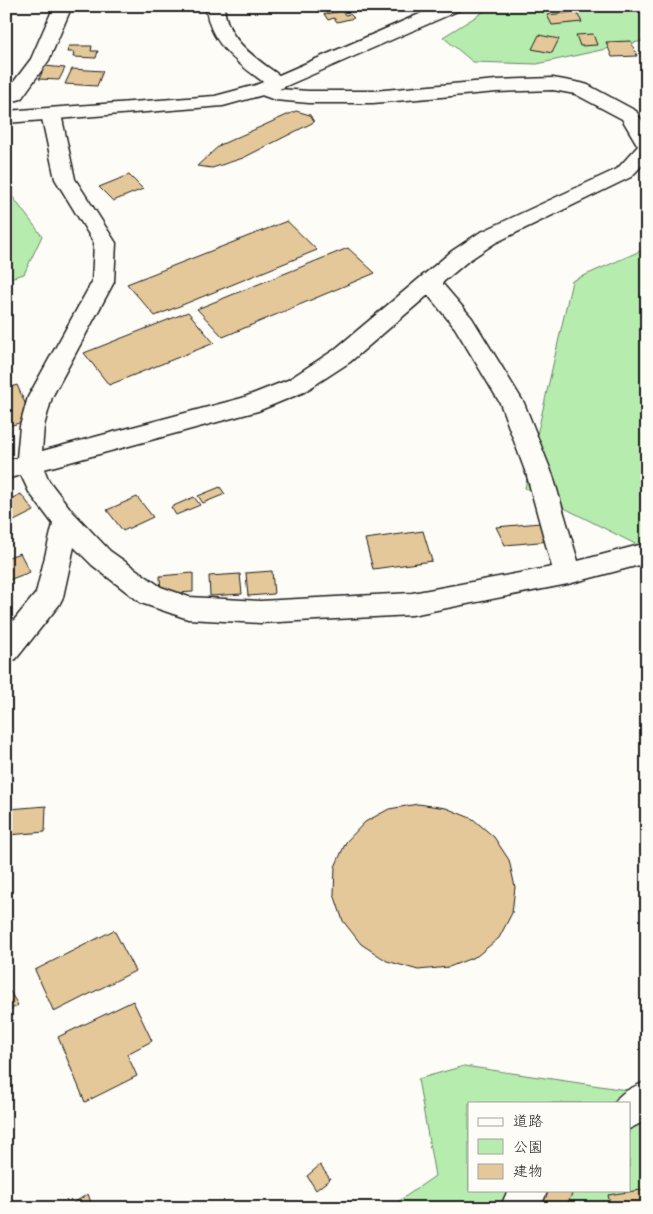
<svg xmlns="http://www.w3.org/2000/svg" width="653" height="1214" font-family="'Indie Flower','Klee One',sans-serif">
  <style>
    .green { fill: #b6edaf; stroke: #698466; fill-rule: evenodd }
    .building { fill: #e5c899; stroke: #1c1c1c }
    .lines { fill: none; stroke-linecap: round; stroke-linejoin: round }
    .minor-casing { stroke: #1c1c1c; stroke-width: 3 }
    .tertiary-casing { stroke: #1c1c1c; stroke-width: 3 }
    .minor { fill: #fdfcf7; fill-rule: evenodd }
    .tertiary { fill: #fdfcf7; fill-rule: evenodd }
  </style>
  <rect width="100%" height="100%" fill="#fdfcf7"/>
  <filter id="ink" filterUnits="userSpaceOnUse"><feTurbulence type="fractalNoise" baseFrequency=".02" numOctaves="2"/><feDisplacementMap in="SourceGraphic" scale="10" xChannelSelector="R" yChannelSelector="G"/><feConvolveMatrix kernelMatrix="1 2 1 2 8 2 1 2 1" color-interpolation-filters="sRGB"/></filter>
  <g filter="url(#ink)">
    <path class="green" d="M493 6H647V40L537 64 473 62 443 37Z
      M6 188 42 236 24 274 6 279Z
      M647 248V550L525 488 572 281Z
      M464 1066 647 1093V1208H389L435 1176 418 1079ZM469 1103H629V1190H469Z"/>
    <path class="building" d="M369 6H396L397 8 375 13Z
      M342 11 345 15 350 14 354 18 337 22 334 18 328 20 324 14Z
      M576 12 582 22 552 25 547 15Z
      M593 34 597 45 580 46 576 35Z
      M539 35 559 39 552 53 532 49Z
      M631 41 637 56 612 57 606 42Z
      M69 46H92L91 51H98L96 58 73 57 74 52H67Z
      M45 66 65 68 59 80 39 79Z
      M72 69 103 71 97 86 65 84Z
      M296 111 310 115 314 122 243 158 212 168 197 166 220 145Z
      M129 175 143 189 113 201 99 187Z
      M287 221 317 250 155 316 127 284Z
      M348 248 375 273 223 337 197 309Z
      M188 312 214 343 109 385 84 353Z
      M17 385 32 419 6 427V389Z
      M220 487 225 494 203 503 198 496Z
      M21 494 34 511 6 525V501Z
      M137 497 153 517 123 531 107 510Z
      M194 497 200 505 176 515 171 507Z
      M540 523 550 541 505 545 496 527Z
      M423 531 432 561 373 569 365 539Z
      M20 553 30 572 6 581V558Z
      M272 571 274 594 248 596 246 573Z
      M193 573V592L161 594 160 576Z
      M240 574 242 594 210 596 209 576Z
      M418 804 446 808 473 819 494 837 509 860 515 887 512 913 499 938 477 956 449 967 418 970 387 961 361 944 343 921 334 894 335 867 346 842 365 822 389 809Z
      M46 806 45 832 8 835 9 809Z
      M114 930 135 971 54 1012 35 970Z
      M6 985 18 1005 6 1013Z
      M133 1001 152 1041 127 1054 137 1076 85 1102 58 1037Z
      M320 1165 330 1179 316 1190 307 1176Z
      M647 1189V1208H611L608 1195Z
      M544 1190H574L565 1208H535Z
      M88 1194 93 1208H65Z"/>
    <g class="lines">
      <g class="minor-casing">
        <path id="minor" d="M54 6H72L49 60 21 99 14 101 7 99 6 92 31 59Z
          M206 6H224C226 35 246 51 269 68 275 72 282 77 287 83L284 87 278 89 309 91H373L497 80 553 78 581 83 588 85 636 111 647 128V160L631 177 495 243 468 261 442 283 472 318 524 403 553 476 578 561 647 543V563L568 584 412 615 260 623 188 619 141 603 92 565 74 547 63 597 59 605 16 659 6 662V630L36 593 53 524 29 492 21 475 6 479V461L17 458 20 426 28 397 92 282 94 243 55 179 41 114 44 110 51 108 58 110 61 114 75 179 116 243 114 282 52 397 44 426 42 451 242 398 288 380 334 350 452 251 479 233 617 169 638 146 622 119 575 94 553 90 497 92 373 103H309L275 100 256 93 253 89 256 85 266 84C239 64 208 43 206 6ZM428 295 455 328 500 403 527 476 552 567 412 593 260 601 189 597 161 587 110 551 72 511 49 481 44 469 258 411 304 392 350 362Z
          M647 1081V1120L629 1129V1103H615C619 1092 636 1086 647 1081Z
          M508 1190H548L540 1208H500Z"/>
      </g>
      <g class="tertiary-casing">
        <path id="tertiary" d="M438 6H463L460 10 270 93 223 106 6 123V111L215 96 256 85Z"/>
      </g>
      <use href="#minor" class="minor"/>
      <use href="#tertiary" class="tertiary"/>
    </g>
  </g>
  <rect width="653" height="1214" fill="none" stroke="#fdfcf7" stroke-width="25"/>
  <rect x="12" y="12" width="628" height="1189" fill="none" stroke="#1c1c1c" stroke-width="2" filter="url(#ink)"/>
  <rect x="468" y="1102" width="162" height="90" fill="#fdfcf7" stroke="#a3a29f"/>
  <rect x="478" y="1118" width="25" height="8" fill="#fdfcf7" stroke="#a3a29f"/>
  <text x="513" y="1126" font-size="15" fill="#1c1c1c">道路</text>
  <rect x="478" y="1139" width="25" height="15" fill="#b6edaf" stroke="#a3a29f"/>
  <text x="513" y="1152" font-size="15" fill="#1c1c1c">公園</text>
  <rect x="478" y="1164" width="25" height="15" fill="#e5c899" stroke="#a3a29f"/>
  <text x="513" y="1176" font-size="15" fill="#1c1c1c">建物</text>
</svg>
